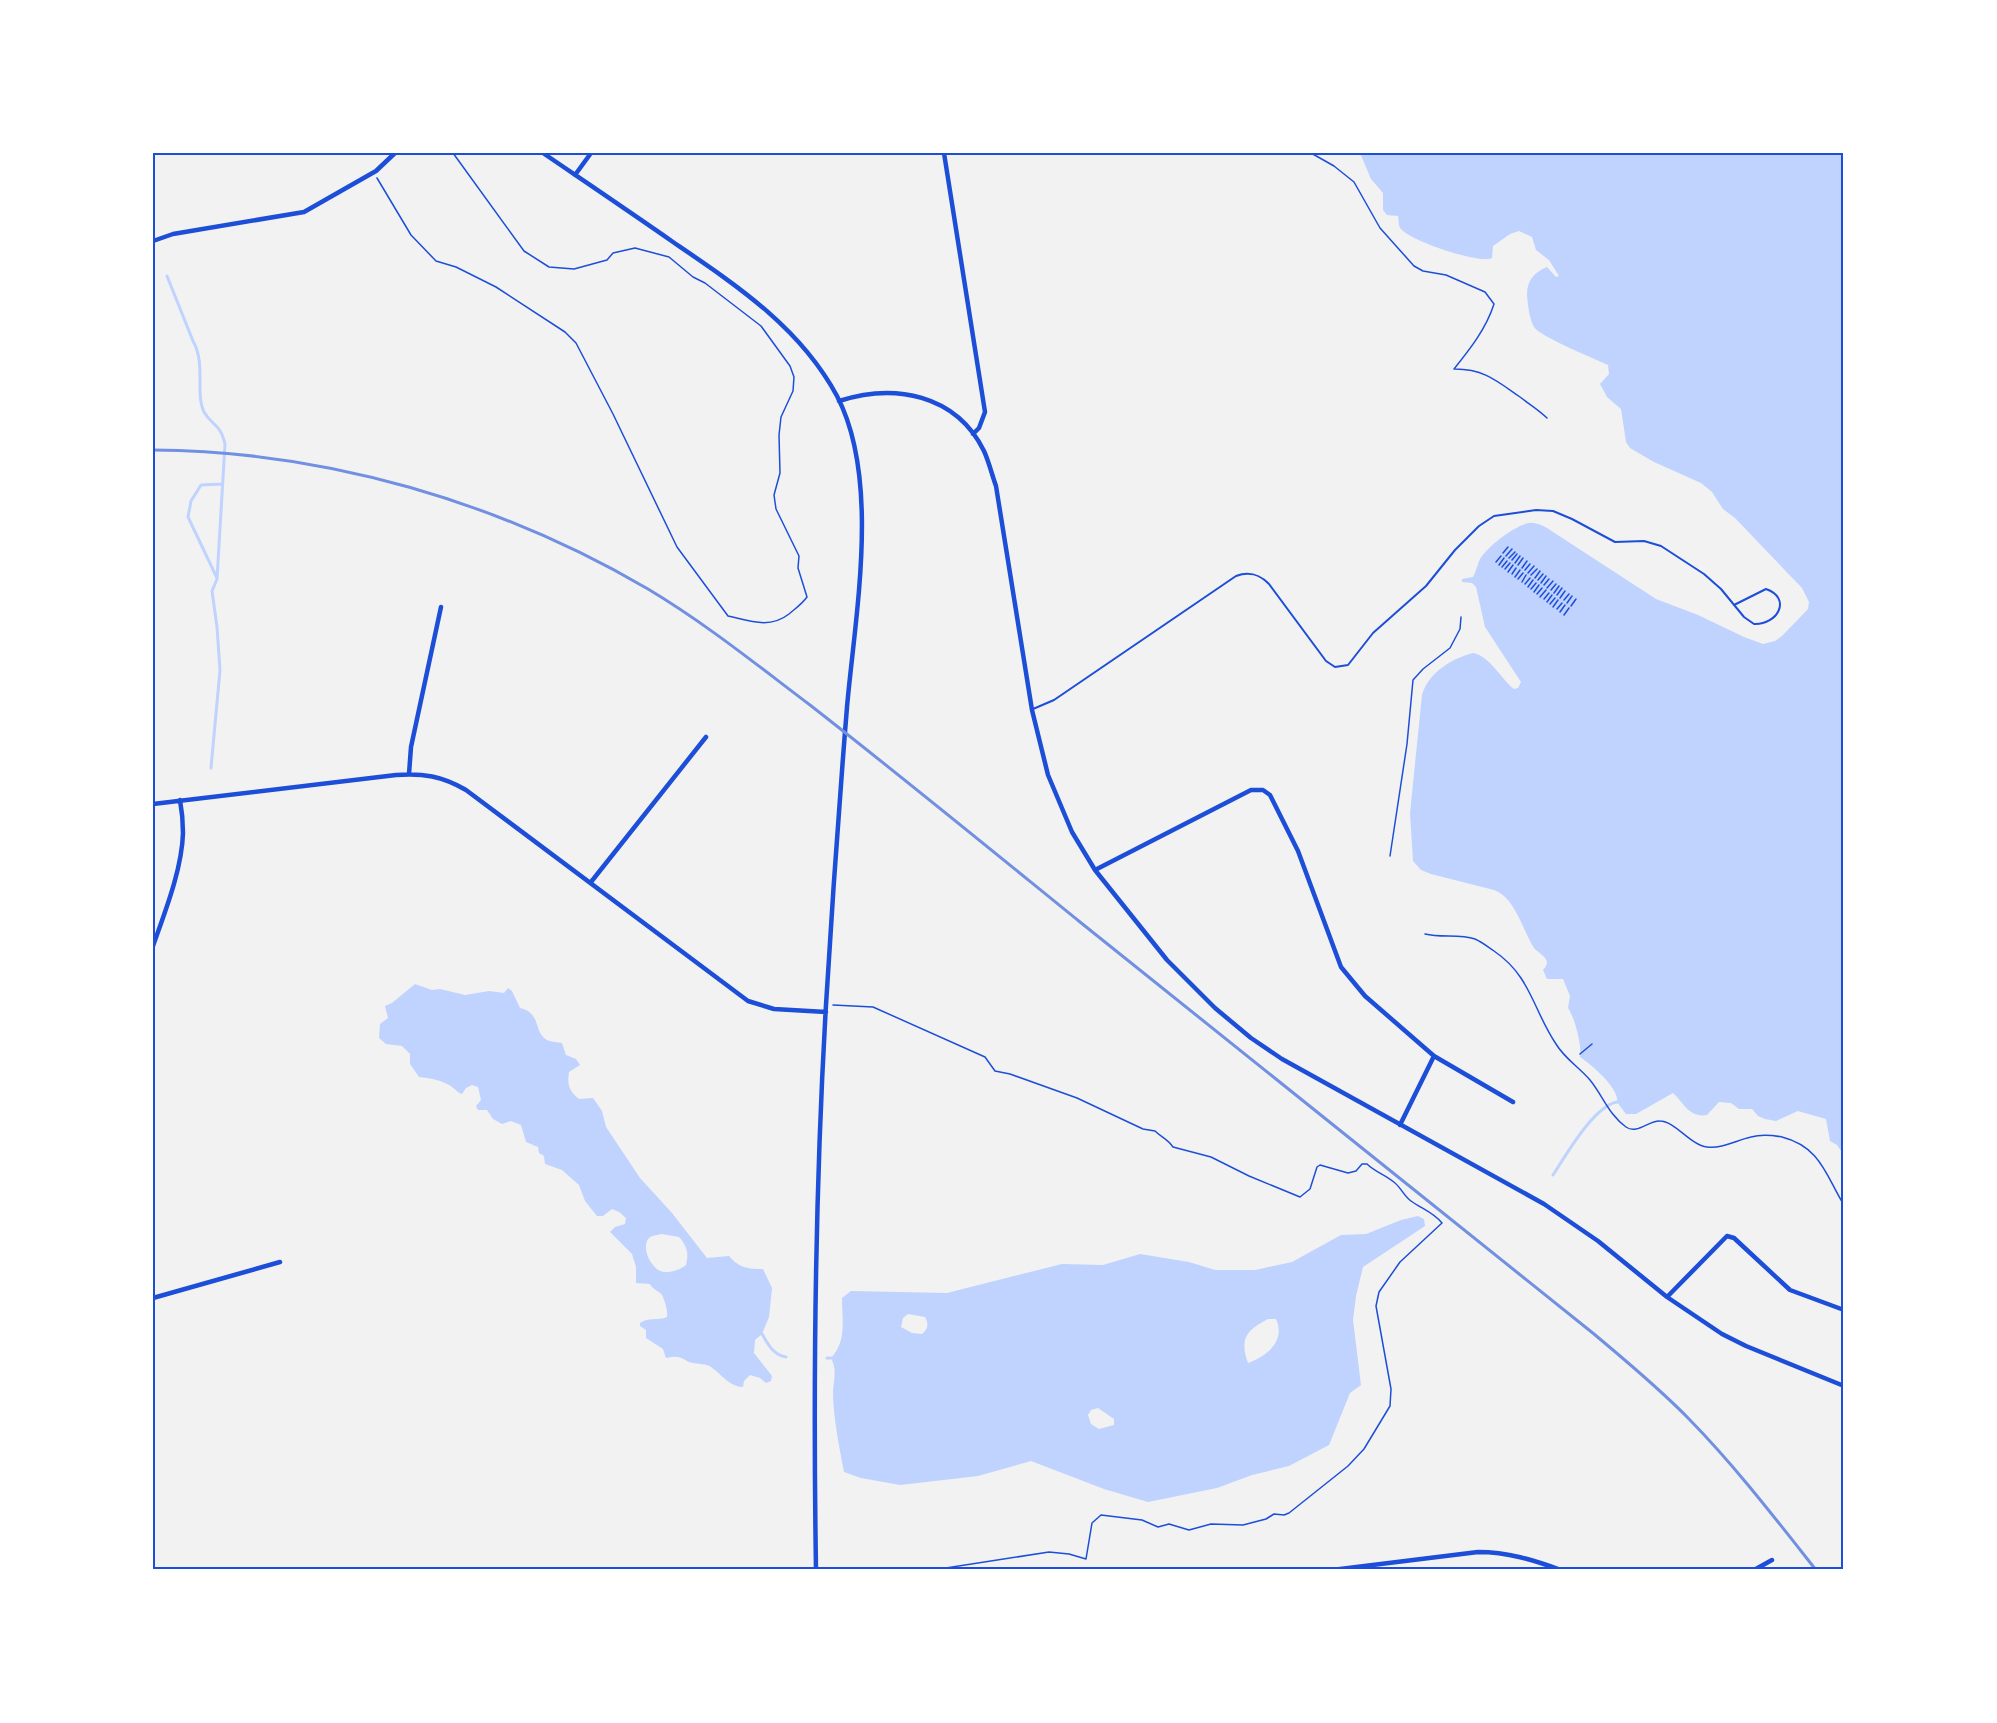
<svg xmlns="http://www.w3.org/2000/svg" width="1997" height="1723" font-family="'Space Grotesk',sans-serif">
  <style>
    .water { fill: #bfd3fe; fill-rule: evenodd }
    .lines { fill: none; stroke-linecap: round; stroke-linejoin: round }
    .stream { stroke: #bfd3fe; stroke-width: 3 }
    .path { stroke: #1d4ed8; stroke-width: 1.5 }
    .service { stroke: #1d4ed8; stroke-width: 2 }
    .minor { stroke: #1d4ed8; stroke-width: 4.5 }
    .rail { stroke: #7290e2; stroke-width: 3 }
    .neatline { fill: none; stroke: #1d4ed8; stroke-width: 2 }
  </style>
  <rect width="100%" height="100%" fill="#f2f2f2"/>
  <path class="water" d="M1360 153H1844V1155L1837 1145 1830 1141 1826 1119 1798 1111 1776 1121 1765 1119 1758 1116 1752 1109H1739L1731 1103 1719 1102 1707 1115C1689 1118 1684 1103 1673 1093L1636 1114H1626L1617 1102C1620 1089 1591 1064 1580 1057 1582 1046 1575 1018 1568 1008L1570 996 1563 979H1547L1543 970C1545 968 1547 965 1547 962 1546 956 1537 952 1534 948 1523 931 1515 897 1494 890L1431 874 1421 870 1413 861 1410 813 1422 695C1429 672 1451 659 1473 653 1490 656 1501 679 1514 689L1518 688 1521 682 1485 627 1476 587 1472 583 1462 582V579L1473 577C1476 572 1477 565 1480 559 1487 547 1515 525 1529 523 1535 522 1541 525 1547 528L1656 599 1698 615 1744 637 1763 644 1775 641 1782 636 1808 609 1809 602 1802 588 1735 518 1723 509 1712 492 1701 483 1654 462 1630 448 1626 442 1621 409 1607 397 1600 384 1609 374 1608 365C1595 359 1539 336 1534 327 1529 318 1528 305 1527 295 1527 281 1533 273 1547 267L1556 277 1559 276 1549 260 1536 250 1532 237 1519 231 1510 234 1493 246 1492 258C1478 264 1411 241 1401 229 1398 226 1399 220 1398 216L1387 215 1383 210V193L1371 179Z
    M415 984 432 990 440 989 465 995 489 991 504 993 508 988 512 991 520 1008C542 1013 533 1032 547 1040 551 1042 558 1042 562 1043L566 1055 576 1059 580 1065 569 1072C567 1085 569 1091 579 1099L593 1098 602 1111 606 1127 640 1178 672 1213 707 1258 729 1256C739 1268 748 1269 763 1269L772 1288 769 1317 762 1334 755 1340 754 1353 772 1376 771 1381 766 1383 760 1378 750 1375 744 1381 743 1387C730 1387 721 1374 711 1367 705 1363 700 1365 693 1363 681 1360 683 1354 666 1358L663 1349 646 1338V1330L640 1326V1323C648 1317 658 1321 667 1317 668 1311 665 1301 662 1295 658 1290 653 1290 650 1284L636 1283V1267L632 1254 610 1232 615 1227 625 1224 626 1218 619 1212 612 1209 603 1216H597L585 1201 579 1185 562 1170 545 1164 544 1156 539 1153 538 1147 526 1142 521 1125 511 1121 502 1124 493 1119 487 1110H478L476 1106 481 1100 478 1087 472 1085 466 1088 462 1094C456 1092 455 1088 449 1085 440 1080 430 1078 419 1077L410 1064V1054L402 1046 386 1044 379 1038 380 1024 388 1018 385 1006 392 1003ZM662 1234 679 1237C687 1246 689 1253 686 1265 681 1269 671 1273 664 1272 652 1271 640 1247 649 1238 653 1235 657 1235 662 1234Z
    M1418 1216 1424 1219 1425 1226 1363 1267 1356 1296 1353 1320 1361 1385 1350 1393 1329 1445 1289 1466 1252 1475 1217 1488 1148 1502 1104 1489 1031 1461 978 1476 900 1485 861 1478 844 1472C839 1445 833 1417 833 1391 834 1378 837 1370 831 1358 847 1341 842 1320 842 1298L851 1291 947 1293 1062 1264 1103 1265 1140 1254 1189 1262 1215 1270H1255L1292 1262 1341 1235 1366 1234 1401 1220ZM908 1314 925 1317C929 1324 928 1329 922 1334L912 1333 901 1327 903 1318ZM1268 1319H1276C1286 1341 1267 1356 1248 1363 1239 1338 1247 1330 1268 1319ZM1098 1408 1114 1419V1425L1099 1429 1091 1424 1088 1415 1091 1410Z"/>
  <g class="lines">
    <path class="stream" d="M167 276 193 341C206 363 195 394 204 412 212 426 220 423 225 444L217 579 212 591 217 627 220 670 211 768
      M217 578 188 517 191 501 201 485 222 484
      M1553 1175C1566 1155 1594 1106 1617 1102
      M762 1334C768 1344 773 1355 786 1357
      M827 1358H831"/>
    <path class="path" d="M1311 153 1334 166 1354 182 1380 228 1414 266 1423 271 1446 275 1485 292 1494 304C1486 329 1470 349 1454 369
      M377 178 411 235 436 261 456 267 496 287 565 332 576 343 613 414 677 547 728 616C750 621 770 629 789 614 796 608 802 604 807 597L798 568 799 556 776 509 774 495 780 473 779 435 781 417 793 391 794 377 790 366 761 326 705 283 693 277 669 257 635 248 613 253 607 260 574 269 549 267 524 251 453 153
      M1455 369C1484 369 1497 381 1520 397 1529 404 1539 410 1547 418
      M1503 553 1508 547
      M1506 556 1512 549
      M1509 558 1515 552
      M1512 560 1517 554
      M1496 562 1501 556
      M1515 563 1520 556
      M1499 565 1504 558
      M1518 565 1523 558
      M1502 567 1507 561
      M1522 568 1527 561
      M1505 569 1510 563
      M1525 570 1530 564
      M1508 572 1513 565
      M1528 573 1534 566
      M1512 574 1516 568
      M1531 575 1537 569
      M1515 577 1520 570
      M1535 578 1540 571
      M1518 579 1523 573
      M1538 580 1543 574
      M1522 582 1526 575
      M1541 583 1546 576
      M1525 584 1530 578
      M1544 585 1549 579
      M1528 587 1533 580
      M1547 588 1553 581
      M1531 589 1536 583
      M1551 590 1556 584
      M1534 592 1539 585
      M1554 593 1559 586
      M1537 594 1542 588
      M1557 595 1562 588
      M1540 597 1546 590
      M1560 598 1565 591
      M1544 599 1549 593
      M1564 600 1569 594
      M1547 602 1552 595
      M1567 603 1572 596
      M1550 604 1555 598
      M1571 606 1576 599
      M1553 607 1558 600
      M1557 609 1562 603
      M1560 612 1565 605
      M1564 615 1569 608
      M1390 856 1407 744 1413 680 1423 669 1450 648 1460 629 1461 617
      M1425 934C1441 938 1459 934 1475 939 1482 942 1488 947 1494 951 1531 976 1533 1010 1556 1044 1565 1059 1579 1067 1590 1080 1603 1096 1609 1115 1626 1127 1637 1135 1649 1120 1660 1121 1675 1121 1690 1145 1707 1147 1722 1149 1737 1140 1751 1137 1761 1134 1772 1135 1782 1137 1821 1147 1826 1176 1844 1205
      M833 1005 873 1007 985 1057 995 1071 1010 1074 1077 1098 1143 1129 1155 1131C1161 1137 1168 1139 1173 1147L1211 1157 1249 1176 1300 1197 1310 1189 1317 1167 1320 1165 1348 1173 1356 1171 1362 1164H1367C1375 1172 1386 1175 1395 1183 1401 1188 1404 1196 1411 1201 1422 1209 1433 1212 1442 1223L1400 1262 1379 1292 1376 1306 1391 1389 1390 1406 1364 1449 1348 1466 1289 1513 1284 1515 1274 1514 1266 1519 1243 1525 1211 1524 1189 1530 1169 1524 1158 1527 1142 1520 1101 1515 1092 1523 1086 1559 1069 1554 1049 1552 933 1570
      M1580 1054 1592 1044"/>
    <path class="service" d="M1033 709 1054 700 1236 576C1249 571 1259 574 1269 584L1326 661 1335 667 1348 665 1373 633 1426 586 1455 550 1479 526 1494 516 1536 510 1553 511 1572 519 1615 542 1644 541 1661 546 1704 574 1721 589 1744 617 1754 624C1778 625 1792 598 1766 589L1734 605"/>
    <path class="minor" d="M543 153C587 183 630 212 673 242 736 285 800 327 837 396 881 480 855 616 847 707 839 806 832 905 826 1005 815 1193 813 1381 816 1570
      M944 153 985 412 979 428 973 434
      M575 175 591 153
      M153 241 173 234 304 212 376 171 395 153
      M839 401C894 383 956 394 984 451 989 462 992 475 996 486L1032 710 1048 775 1072 832 1095 870 1167 960 1215 1008 1251 1038 1282 1059 1544 1204 1598 1241 1667 1297 1722 1334 1746 1346 1844 1386
      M409 774 411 747 441 607
      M153 804 396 775C423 773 442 776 466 790L748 1001 774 1009 826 1012
      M1095 870 1251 790H1263L1270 795 1298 851 1341 967 1365 996 1434 1056 1400 1125
      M591 882 706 737
      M153 946C165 912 182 869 183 833 183 822 182 811 180 800
      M1434 1056 1513 1102
      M1667 1297 1727 1236 1734 1238 1790 1290 1844 1310
      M153 1298 280 1262
      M1332 1570 1478 1552C1508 1552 1533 1560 1561 1570
      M1754 1570 1772 1560"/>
    <path class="rail" d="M153 450C326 451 499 502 648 589 705 623 757 665 810 705 901 776 990 849 1080 922 1251 1060 1423 1196 1594 1334 1626 1361 1659 1388 1689 1419 1735 1466 1775 1518 1816 1570"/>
  </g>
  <rect width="1997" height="1723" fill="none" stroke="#ffffff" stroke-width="309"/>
  <rect x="154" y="154" width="1688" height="1414" class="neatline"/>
</svg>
